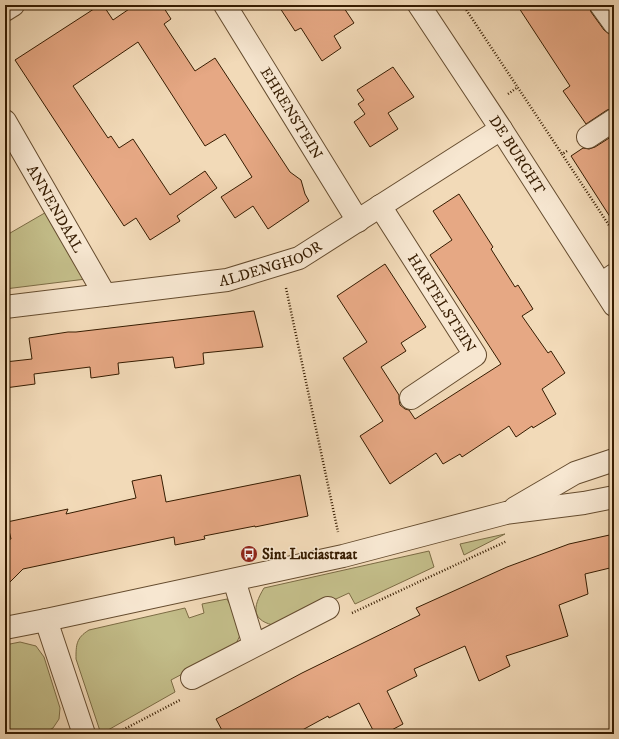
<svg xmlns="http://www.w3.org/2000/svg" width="619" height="739" font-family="'IM FELL DW Pica',serif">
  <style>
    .green { fill: #c3bd89; stroke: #7c6c45 }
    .building { fill: #e6a884; stroke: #361c01 }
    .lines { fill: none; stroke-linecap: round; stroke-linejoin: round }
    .minor-casing { stroke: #654c2f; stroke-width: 24 }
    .tertiary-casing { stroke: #654c2f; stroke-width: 24 }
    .path { stroke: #361c01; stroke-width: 2.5; stroke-dasharray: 1 2; stroke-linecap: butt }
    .minor { stroke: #f7e7d1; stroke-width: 22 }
    .tertiary { stroke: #f7e7d1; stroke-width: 22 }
    .labels { text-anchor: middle; stroke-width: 3; stroke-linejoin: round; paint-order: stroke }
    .street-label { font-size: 15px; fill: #361c01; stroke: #f7e7d1 }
    .poi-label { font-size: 15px; font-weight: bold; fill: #361c01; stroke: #f7e7d1; text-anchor: start }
  </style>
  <rect width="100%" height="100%" fill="#f2dab8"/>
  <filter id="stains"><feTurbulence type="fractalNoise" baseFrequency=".005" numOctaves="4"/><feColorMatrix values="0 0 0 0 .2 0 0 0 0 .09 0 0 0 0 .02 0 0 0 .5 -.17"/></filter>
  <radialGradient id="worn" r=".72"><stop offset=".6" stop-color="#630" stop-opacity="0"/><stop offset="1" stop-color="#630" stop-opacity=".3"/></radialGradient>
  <path class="green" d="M55 207 94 278 5 289V236Z
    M505 534 464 555 460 544Z
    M429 551 434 567 355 604 349 593 277 626C251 621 252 608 264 588Z
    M227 599 243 629 235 646 171 680 175 692 101 734 76 659C76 645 76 638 89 630L185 608 189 618 204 613 202 604Z
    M20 642 36 646 44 657 60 708 59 719 53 728 42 734H5V645Z"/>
  <path class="building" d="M100 5H103L113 20 135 5H162L171 19 164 24 195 71 215 58 290 172 301 180 305 194 309 201 268 229 253 206 235 218 221 197 252 177 225 134 205 146 138 42 73 86 108 138 111 136 119 148 133 139 170 195 205 171 217 188 177 216 180 221 150 240 136 218 124 226 15 60Z
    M278 5H342L354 23 334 36 341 48 322 61 301 28 295 31Z
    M517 5H589L591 12 604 30 609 34 614 35V108L607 110 586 124 563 91 570 86Z
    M393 67 414 97 388 113 398 129 370 147 354 122 365 114 358 104 364 100 357 90Z
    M614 135V223L571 156 583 148 589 149 595 147Z
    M459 194 493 247 491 249 515 287 518 285 533 309 522 316 548 353 551 351 565 373 542 389 556 414 533 428 532 426 516 437 509 426 462 457 460 454 443 464 436 453 390 484 360 436 383 421 343 358 367 342 337 296 385 264 426 327 401 343 406 351 381 367 399 395V399L400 405 405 409 409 410 415 419 501 364 430 255 452 240 433 211Z
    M254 311 263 347 203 353 204 364 175 368 173 357 118 363 119 374 91 378 90 367 34 374 35 384 5 388V362L32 359 29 338 68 332H76Z
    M161 475 166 502 300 475 308 516 255 527V526L204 536 205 539 175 545 174 537 23 569 5 587V540L11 539 7 522 68 509 66 514 136 498 132 481Z
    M614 534V567L585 574 588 594 559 605 568 636 506 656 510 666 479 681 465 646 414 669 417 676 387 691 403 724 384 734H375L359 703 329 718 328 716 295 734H224L216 719 302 673 420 615 416 608 507 567 569 544Z"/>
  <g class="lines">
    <g class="minor-casing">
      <g id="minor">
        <path id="s1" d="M225 5 358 221"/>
        <path d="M601 5 614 23"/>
        <path d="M5 10 13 5"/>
        <path id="s2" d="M5 121 105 295"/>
        <path d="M588 137 614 120"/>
        <path id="s3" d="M380 206 475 355 411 398"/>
        <path d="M601 284 614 275"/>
        <path id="s4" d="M5 307 227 280 299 258 501 129"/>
        <path d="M234 580 254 645"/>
        <path d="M46 620 84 734"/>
        <path d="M192 678 328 608"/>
      </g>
    </g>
    <g class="tertiary-casing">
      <g id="tertiary">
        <path id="s5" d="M419 5 501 129 614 305"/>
        <path d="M515 508 575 473 614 460"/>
        <path d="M5 628 46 620 343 556 506 513 584 503 614 497"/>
      </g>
    </g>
    <path class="path" d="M463 5 562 154
      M508 94 518 87
      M567 151 562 154 614 233
      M286 288 338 532
      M352 613 507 541
      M115 734 180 700"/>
    <use href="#minor" class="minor"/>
    <use href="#tertiary" class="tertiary"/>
  </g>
  <defs>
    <g id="bus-disc" transform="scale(0.9)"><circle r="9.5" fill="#8f2418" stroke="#f7e7d1"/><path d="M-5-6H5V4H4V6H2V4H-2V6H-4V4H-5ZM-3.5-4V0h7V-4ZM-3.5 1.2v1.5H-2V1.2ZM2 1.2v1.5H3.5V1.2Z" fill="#fff"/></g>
  </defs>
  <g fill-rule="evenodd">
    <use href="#bus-disc" x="249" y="554"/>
  </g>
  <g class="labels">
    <g class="street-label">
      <text dy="5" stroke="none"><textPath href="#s1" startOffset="127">EHRENSTEIN</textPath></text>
      <text dy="5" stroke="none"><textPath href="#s5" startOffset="179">DE BURCHT</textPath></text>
      <text dy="5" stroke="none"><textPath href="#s2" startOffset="101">ANNENDAAL</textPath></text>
      <text dy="5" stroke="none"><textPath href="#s4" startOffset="270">ALDENGHOOR</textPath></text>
      <text dy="5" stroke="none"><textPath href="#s3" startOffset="115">HARTELSTEIN</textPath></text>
    </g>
    <g class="poi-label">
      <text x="262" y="559">Sint Luciastraat</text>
    </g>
  </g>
  <rect width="619" height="739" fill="none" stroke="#f2dab8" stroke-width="20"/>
  <rect x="6" y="6" width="607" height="727" fill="none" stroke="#361c01" stroke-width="2"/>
  <rect x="10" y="10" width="599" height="719" fill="none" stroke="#361c01"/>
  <rect width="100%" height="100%" filter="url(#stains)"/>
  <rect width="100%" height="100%" fill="url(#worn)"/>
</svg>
